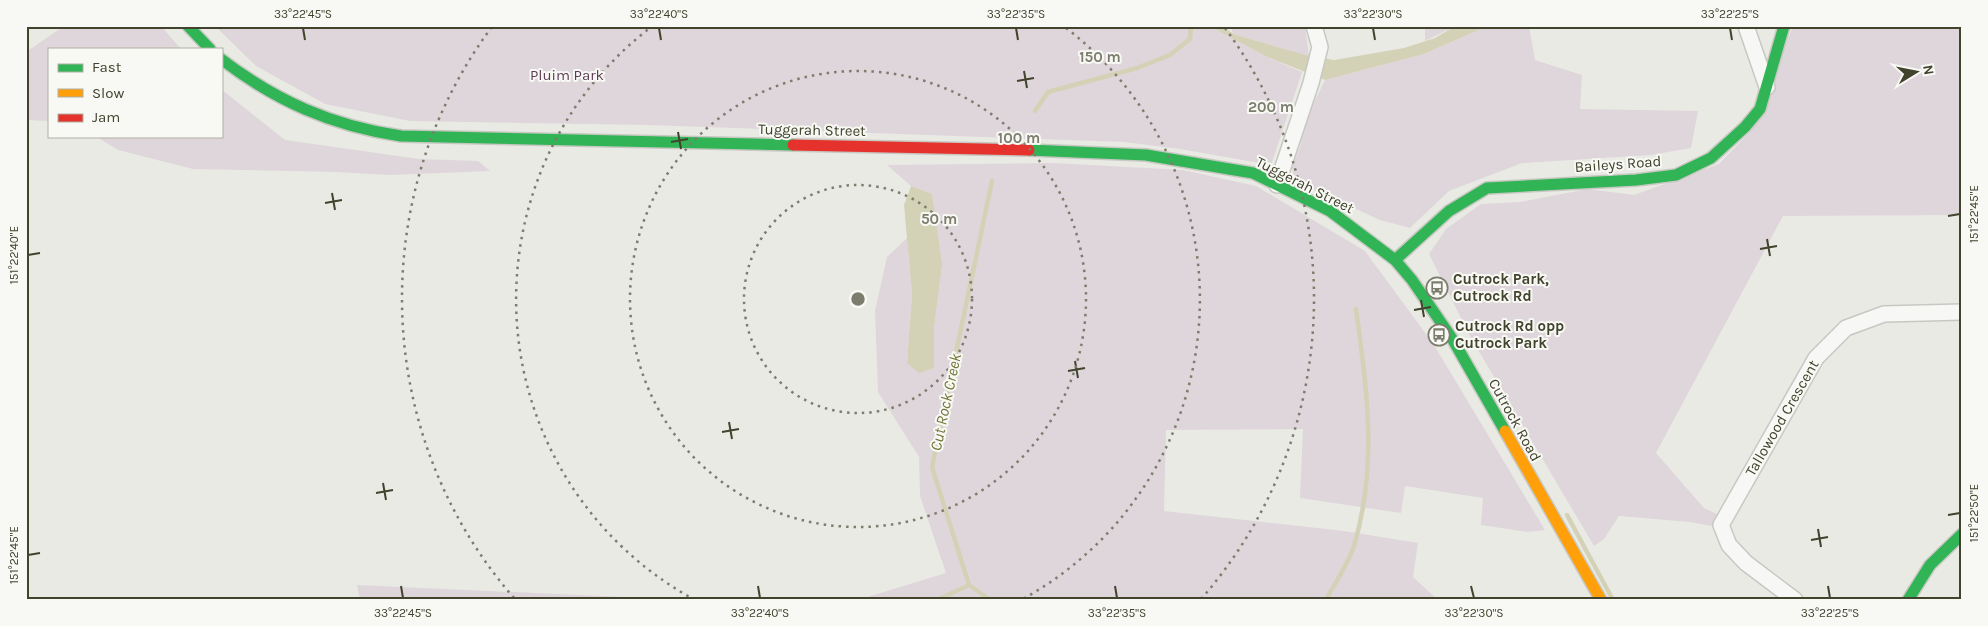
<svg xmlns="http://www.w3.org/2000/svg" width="1988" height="626" font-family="Karla,sans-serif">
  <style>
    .green { fill: #ded6db }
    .water { fill: #d3d2b6 }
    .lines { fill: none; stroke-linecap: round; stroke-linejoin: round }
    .stream { stroke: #d3d2b6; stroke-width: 4.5 }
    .street-casing { stroke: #c8c8c3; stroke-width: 18 }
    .fast-casing { stroke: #c8c8c3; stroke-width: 14 }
    .slow-casing { stroke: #c8c8c3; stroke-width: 14 }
    .jam-casing { stroke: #c8c8c3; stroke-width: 14 }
    .street { stroke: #f7f7f5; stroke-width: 15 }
    .fast { stroke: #30b455; stroke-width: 11 }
    .slow { stroke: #ff9f0a; stroke-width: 11 }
    .jam { stroke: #e5322d; stroke-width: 11 }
    .ticks { fill: none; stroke: #41432d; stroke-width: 2 }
    .ring { fill: none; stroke: #7c7d6d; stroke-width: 2.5; stroke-dasharray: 2.5 5 }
    .labels { text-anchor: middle; stroke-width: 4; stroke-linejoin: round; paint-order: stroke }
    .park-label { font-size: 15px; fill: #5e3b55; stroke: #f8f9f4 }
    .street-label { font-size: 15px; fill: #41432d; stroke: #f8f9f4 }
    .poi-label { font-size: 15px; font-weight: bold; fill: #41432d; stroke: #f8f9f4; text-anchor: start }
    .water-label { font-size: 16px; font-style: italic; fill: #757539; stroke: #f8f9f4 }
    .centre { fill: #7c7d6d; stroke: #f8f9f4; stroke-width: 2.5 }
    .ring-label { font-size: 15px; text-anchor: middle; font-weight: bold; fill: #7c7d6d; stroke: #f8f9f4; stroke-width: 4; stroke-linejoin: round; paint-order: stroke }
    .neatline { fill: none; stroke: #41432d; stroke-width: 2 }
    .ticks-label { font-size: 12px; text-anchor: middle; fill: #41432d }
  </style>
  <rect width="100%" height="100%" fill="#eaeae5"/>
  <path class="green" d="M64 26H161L181 49H49V121L26 120V52Z
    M215 26H1205L1215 29 1265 56 1302 72 1271 165 1180 149 1124 142 649 125 410 121 325 104 256 66Z
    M1232 26H1305L1309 56 1236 35 1232 32Z
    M1425 26H1455L1425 41Z
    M1488 26H1529L1535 60 1582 75 1580 109 1698 111 1691 148 1651 155 1522 163 1449 191 1410 228 1380 220 1295 181 1292 167 1300 147 1306 119 1325 80 1424 54Z
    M1793 26H1962V215L1783 216 1656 453 1704 508 1719 515 1717 527 1690 522 1619 516 1604 539 1594 546 1471 338 1429 254 1446 229 1481 204 1520 202 1588 189 1634 195 1719 164 1751 131Z
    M221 89 285 140 419 159 478 161 490 171 390 175 337 172 193 169 118 150 95 136H221Z
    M1053 163 1183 170 1256 186 1365 251 1434 345 1545 530 1527 532 1481 525 1483 498 1405 486 1401 513 1300 498 1303 429 1166 430 1164 511 1344 531 1418 543 1413 577 1438 600H360L357 585 623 597 861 599 946 573 920 496 919 457 878 392 875 311 887 257 907 238 912 294 907 363 934 368 932 194 911 186 887 165Z"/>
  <path class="water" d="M1205 26H1221L1236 35 1306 55 1334 60 1404 48 1435 38 1455 26H1488L1424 54 1325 80 1265 56 1215 29Z
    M911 186 932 194 942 264 934 327V368L919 373 907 363 912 294 904 205Z"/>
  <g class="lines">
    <path class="stream" d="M1035 111 1048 92 1137 68 1170 55 1190 39 1191 26
      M1567 515 1613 600
      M969 585 990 600
      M937 600 969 585 932 467 992 181
      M1326 600C1335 583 1348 564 1354 546 1378 464 1367 391 1356 309"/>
    <g class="street-casing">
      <path id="street" d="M1746 26 1767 87
        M1277 185 1311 83 1320 47 1314 26
        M1795 600 1746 563 1729 545 1721 525 1816 358 1846 328 1884 314 1962 312"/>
    </g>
    <g class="fast-casing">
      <path id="fast" d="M188 26 210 49
        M221 59C276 101 332 126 401 136L793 145
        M1029 150 1146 155 1253 173 1330 211 1395 260 1412 280 1453 340 1505 431
        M1395 260 1449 211 1487 188 1636 180 1676 175 1711 158 1745 127 1760 109 1784 26
        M1908 600 1930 565 1962 534"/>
    </g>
    <g class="slow-casing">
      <path id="slow" d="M1505 431 1601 600"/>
    </g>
    <g class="jam-casing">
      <path id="jam" d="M793 145 1029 150"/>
    </g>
    <use href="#street" class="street"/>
    <use href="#fast" class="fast"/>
    <use href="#slow" class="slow"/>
    <use href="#jam" class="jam"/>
  </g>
  <path class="ticks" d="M303 28 305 40M659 28 661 40M1016 28 1018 40M1373 28 1375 40M1730 28 1732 40M1024 71 1027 88M1017 81 1034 78M678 132 681 149M671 142 688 139M332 193 335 210M325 203 342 200M1948 216 1960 214M1767 239 1770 256M1760 249 1777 246M28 255 40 253M1421 300 1424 317M1414 310 1431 307M1075 361 1078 378M1068 371 1085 368M729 422 732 439M722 432 739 429M383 483 386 500M376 493 393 490M1948 515 1960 513M1818 529 1821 547M1811 540 1828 537M28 555 40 553M401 586 403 598M758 586 760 598M1115 586 1117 598M1471 586 1474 598M1828 586 1830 598"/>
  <g class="ring">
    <circle cx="858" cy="299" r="114"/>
    <circle cx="858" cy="299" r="228"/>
    <path d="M695 600A342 342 0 0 1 650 28M1066 28A342 342 0 0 1 1021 600"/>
    <path d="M514 598A456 456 0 0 1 491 28M1225 28A456 456 0 0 1 1202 598"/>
  </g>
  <defs>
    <g id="bus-ring" transform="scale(1.125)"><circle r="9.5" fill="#f8f9f4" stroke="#7c7d6d" stroke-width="1.5"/><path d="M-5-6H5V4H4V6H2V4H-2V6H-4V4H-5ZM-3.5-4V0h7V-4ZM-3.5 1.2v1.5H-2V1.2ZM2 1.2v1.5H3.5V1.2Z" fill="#7c7d6d"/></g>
  </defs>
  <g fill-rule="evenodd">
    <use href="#bus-ring" x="1437" y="288"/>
    <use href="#bus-ring" x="1439" y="335"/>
  </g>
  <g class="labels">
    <g class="park-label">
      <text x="567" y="80">Pluim Park</text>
    </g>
    <g class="street-label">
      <text transform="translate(812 130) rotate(1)" y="5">Tuggerah Street</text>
      <text transform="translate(1618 164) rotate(-4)" y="5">Baileys Road</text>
      <text transform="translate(1305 185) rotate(27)" y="5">Tuggerah Street</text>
      <text transform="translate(1782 418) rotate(-60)" y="5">Tallowood Crescent</text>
      <text transform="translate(1515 420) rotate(61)" y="5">Cutrock Road</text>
    </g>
    <g class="poi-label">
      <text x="1453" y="284">Cutrock Park,<tspan x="1453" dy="17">Cutrock Rd</tspan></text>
      <text x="1455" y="331">Cutrock Rd opp<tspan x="1455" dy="17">Cutrock Park</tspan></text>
    </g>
    <g class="water-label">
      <text transform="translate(945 402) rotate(-78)" y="6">Cut Rock Creek</text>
    </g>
  </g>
  <circle cx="858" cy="299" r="8" class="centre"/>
  <g class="ring-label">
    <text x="1100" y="62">150 m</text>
    <text x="1271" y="112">200 m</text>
    <text x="1019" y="143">100 m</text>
    <text x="939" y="224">50 m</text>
  </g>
  <rect width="1988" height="626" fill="none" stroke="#f8f9f4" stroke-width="55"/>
  <rect x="48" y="48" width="175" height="90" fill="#f8f9f4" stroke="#afb0a4"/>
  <rect x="58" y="64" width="25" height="8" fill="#30b455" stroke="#afb0a4"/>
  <text x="92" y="72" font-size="15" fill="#41432d">Fast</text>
  <rect x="58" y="89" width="25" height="8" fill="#ff9f0a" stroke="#afb0a4"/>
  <text x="92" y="98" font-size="15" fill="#41432d">Slow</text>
  <rect x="58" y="114" width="25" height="8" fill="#e5322d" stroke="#afb0a4"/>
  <text x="92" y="122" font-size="15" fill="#41432d">Jam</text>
  <g transform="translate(1916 72) rotate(80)" stroke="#f8f9f4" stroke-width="4" paint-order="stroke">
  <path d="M0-4L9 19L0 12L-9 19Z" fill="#41432d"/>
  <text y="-8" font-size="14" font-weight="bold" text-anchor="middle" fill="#41432d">N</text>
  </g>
  <rect x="28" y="28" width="1932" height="570" class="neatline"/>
  <g class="ticks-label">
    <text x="303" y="18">33°22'45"S</text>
    <text x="659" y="18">33°22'40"S</text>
    <text x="1016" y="18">33°22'35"S</text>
    <text x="1373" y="18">33°22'30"S</text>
    <text x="1730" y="18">33°22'25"S</text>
    <text transform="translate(1974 214) rotate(-90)" y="4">151°22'45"E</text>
    <text transform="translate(14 255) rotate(-90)" y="4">151°22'40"E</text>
    <text transform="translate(1974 513) rotate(-90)" y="4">151°22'50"E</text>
    <text transform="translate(14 555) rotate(-90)" y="4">151°22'45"E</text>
    <text x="403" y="617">33°22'45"S</text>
    <text x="760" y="617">33°22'40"S</text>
    <text x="1117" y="617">33°22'35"S</text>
    <text x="1474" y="617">33°22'30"S</text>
    <text x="1830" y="617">33°22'25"S</text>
  </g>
</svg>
